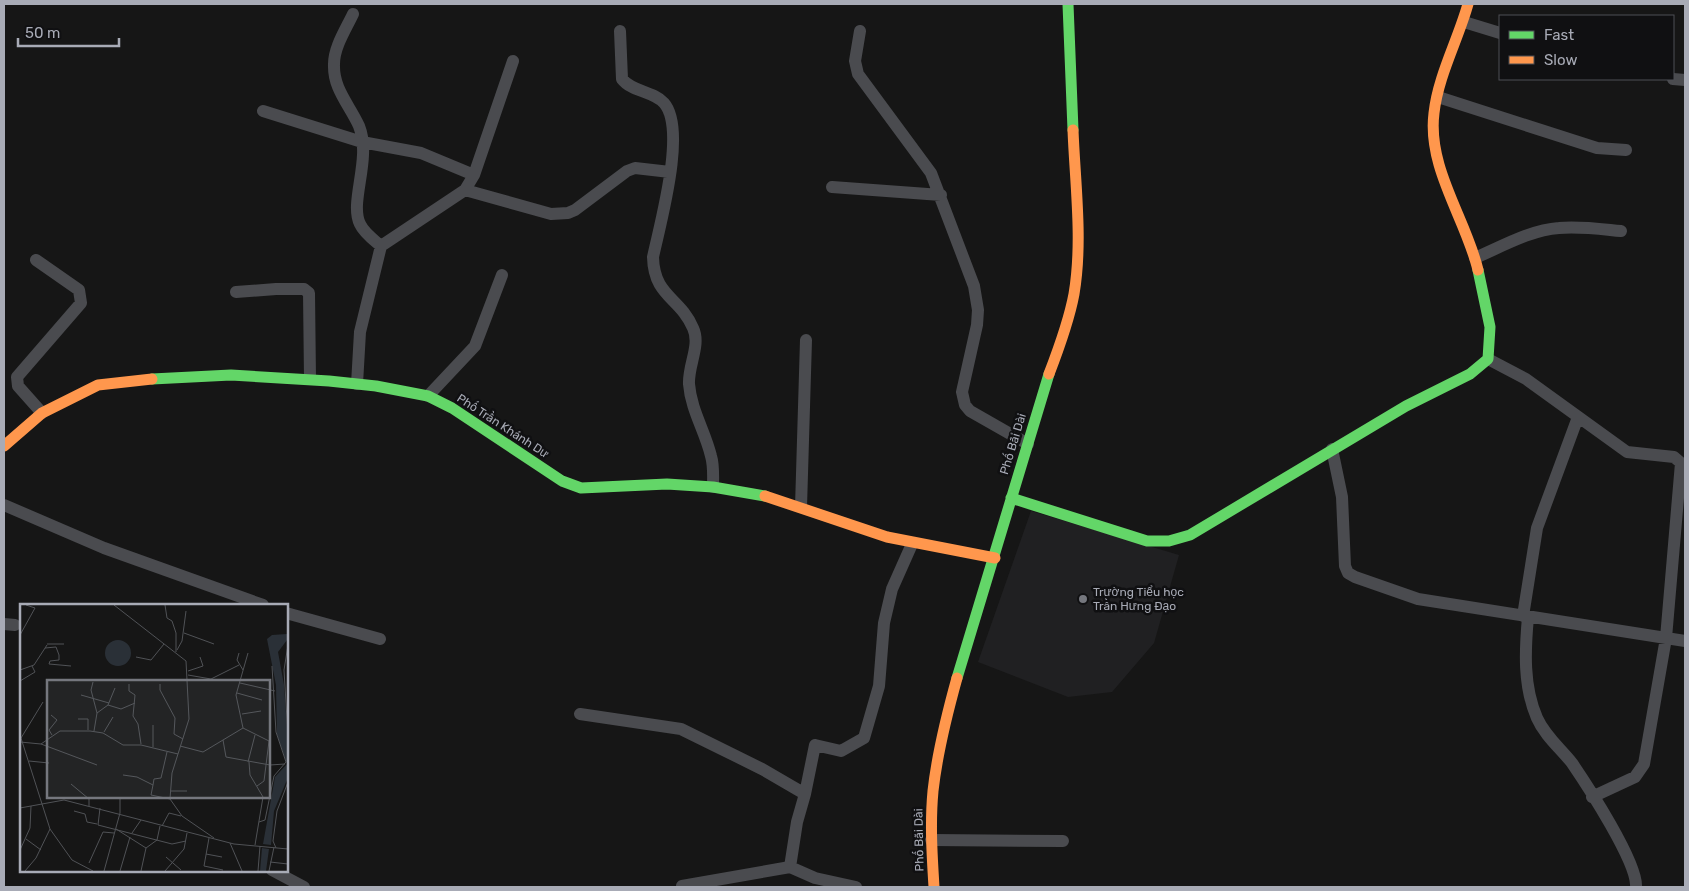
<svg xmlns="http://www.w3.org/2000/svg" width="1689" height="891" font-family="Rubik,sans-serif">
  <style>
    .built { fill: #202022 }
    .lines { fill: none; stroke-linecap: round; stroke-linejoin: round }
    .street { stroke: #4a4b4f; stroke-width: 12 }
    .fast { stroke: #63d668; stroke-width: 11 }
    .slow { stroke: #ff974d; stroke-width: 11 }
    .poi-dot { fill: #75777e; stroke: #101012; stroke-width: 2 }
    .labels { text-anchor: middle; stroke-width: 5; stroke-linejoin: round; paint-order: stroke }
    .street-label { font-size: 12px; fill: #a8abb6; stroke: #101012 }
    .poi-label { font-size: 12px; fill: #a8abb6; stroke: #101012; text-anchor: start }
    .inset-road { fill: none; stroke: #505256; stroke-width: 1 }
    .view { fill: #75777e; fill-opacity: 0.15; stroke: #75777e; stroke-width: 2.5 }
    .inset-edge { fill: none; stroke: #a8abb6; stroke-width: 2.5 }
  </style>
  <rect width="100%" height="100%" fill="#161616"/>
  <path class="built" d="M1031 511 1179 555 1154 643 1112 692 1068 697 978 662Z"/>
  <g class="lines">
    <path class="street" d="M353 14C346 29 334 47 334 64 333 89 349 104 359 126 372 159 349 202 360 224 364 233 374 240 381 246
      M1464 22 1500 33
      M620 31 622 79C632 92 653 91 664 103 687 129 660 224 653 257 654 297 680 297 693 328 701 345 688 365 689 384 691 410 705 431 711 456 714 466 713 477 713 487
      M860 31 855 61 858 74 931 173 974 286 978 310 977 325 962 392 965 405 970 411 1028 444
      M1673 79 1685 80
      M1438 97 1597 148 1626 150
      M263 111 362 142 421 153 474 175
      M832 187 941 195
      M465 190 551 214 568 213 575 210 627 171 635 168 670 172
      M1475 258C1501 247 1530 230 1559 228 1579 226 1600 229 1621 231
      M36 260 79 290 81 303 17 377 18 386 42 413
      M236 292 276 289H304L309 293 310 379
      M1488 359 1526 379 1627 452 1674 457 1681 463 1666 638 1644 764 1635 777 1592 797
      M357 384 360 332 381 246 465 190 474 175 513 61
      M428 396 475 346 502 275
      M1332 449 1342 497 1345 566 1348 573 1355 577 1418 599 1685 641
      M4 505 104 548 263 605
      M801 507 806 340
      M286 613 380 639
      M1523 616 1537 528 1578 417
      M1528 617C1525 650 1523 686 1537 718 1545 736 1560 748 1572 763 1587 785 1638 863 1636 887
      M4 624 15 625
      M580 714 681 729 762 769 805 794 797 822 790 867 815 878 856 887
      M805 794 815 745 841 751 864 738 879 686 884 623 892 589 912 544
      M931 840 1063 841
      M272 870 304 887
      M682 886 790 867"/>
    <path class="fast" d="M1068 4 1073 130
      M152 379 231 375 329 381 376 386 428 396 452 408 562 481 581 488 667 484 713 487 765 496
      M1011 498 1147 541H1169L1190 535 1406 406 1470 374 1488 359 1490 327 1478 270
      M957 678 1049 374"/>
    <path class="slow" d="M1468 4C1458 40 1438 76 1434 113 1427 168 1466 219 1478 270
      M1049 374C1059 348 1069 321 1074 294 1083 241 1075 183 1073 130
      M4 446 42 413 98 385 152 379
      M765 496 887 537 995 558
      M934 887C932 855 930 823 933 791 937 754 947 714 957 678"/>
  </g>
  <circle class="poi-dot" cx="1083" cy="599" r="5"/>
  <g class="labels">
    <g class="street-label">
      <text transform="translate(503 426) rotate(33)" y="4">Phố Trần Khánh Dư</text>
      <text transform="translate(1013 444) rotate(-73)" y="4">Phố Bãi Dài</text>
      <text transform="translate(919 840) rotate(-91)" y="4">Phố Bãi Dài</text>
    </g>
    <g class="poi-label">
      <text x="1093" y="596">Trường Tiểu học<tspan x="1093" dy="14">Trần Hưng Đạo</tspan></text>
    </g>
  </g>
  <g transform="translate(20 604)">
    <rect width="268" height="268" fill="#161616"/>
    <path d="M267 30V36L258 48 264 81 268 137 267 176 254 207 251 241 243 240 255 173 267 160 257 131 256 81 247 35 252 31ZM85 49a13 13 0 1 1 26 0a13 13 0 1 1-26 0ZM242 244 249 245 246 267H240Z" fill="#2a3037"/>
    <path class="inset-road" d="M94 1 166 57 169 115 152 169 150 195 162 212 194 234M145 1 147 14 152 17 156 29V48M164 29 194 40M0 31 15 4 6 1M27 40H44M268 41 264 66 268 132M25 44 36 43 39 51V56L30 57 29 60 51 62M157 46 162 37 166 7M219 49 217 56 223 66M116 53 131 56 144 40M0 66 14 61 27 41M168 67 183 62 180 53M168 71 191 75 219 61M0 77 15 68 12 62M73 78 71 86 77 109M220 79 255 87M109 80V87L115 91 113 112 118 120 121 140M140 80V86L155 114 154 130 163 135M217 89 242 96M61 91 89 99M88 101 101 105 115 99M222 110 241 107M31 111 37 116 29 126 32 131M58 115H68V126M223 124 249 137 244 177 237 182M74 127 77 109 88 101 95 84M84 128 93 113M0 131 30 225 52 256 73 267M1 134 23 98M203 136 206 153 250 161 265 160M0 138 21 140 40 127H70L83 129 103 141H121L158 150M21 140 77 161M160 142 183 148 223 124 216 91 228 49M133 143V121M9 157 29 159M228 158 235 131M229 158 230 171 243 193 235 241M103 171 117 173 133 181 131 191 150 195M51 180 69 195V202M133 181 134 175 141 174 147 148M150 187H167M0 204 44 196 214 240 268 245M80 204 78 221 152 240 166 237M54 207 65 210 67 218 77 220M239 218 245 216 254 172 266 158 256 128 252 62M142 222 149 209 161 212M96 225 126 244M112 229 121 216M189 234 184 262 203 266M6 235 21 246M210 239 222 267M256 244 253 237 257 207 268 178M0 246 10 224 11 202M186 250 202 253M146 253 161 266M250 258 268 260M69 259 83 228 94 229M5 267 16 254 30 225M84 267 100 209V194M100 267 110 233M121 267 126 244 137 236 140 222M145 267 164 245 167 229M238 267 240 242M249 267 254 243"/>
    <path class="view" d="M27 76H250V194H27Z"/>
    <rect width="268" height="268" class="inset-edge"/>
  </g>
  <rect width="1689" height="891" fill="none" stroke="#a8abb6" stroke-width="10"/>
  <rect x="1499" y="15" width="175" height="65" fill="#101012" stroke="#4d4e54"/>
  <rect x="1509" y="31" width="25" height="8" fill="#63d668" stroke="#4d4e54"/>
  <text x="1544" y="40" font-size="15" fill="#a8abb6">Fast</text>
  <rect x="1509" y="56" width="25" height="8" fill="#ff974d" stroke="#4d4e54"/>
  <text x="1544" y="65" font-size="15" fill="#a8abb6">Slow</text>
  <path d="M18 38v8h101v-8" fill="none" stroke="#a8abb6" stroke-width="2.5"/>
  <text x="25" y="38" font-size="15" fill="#a8abb6" stroke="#101012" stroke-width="4" paint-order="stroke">50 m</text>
</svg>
